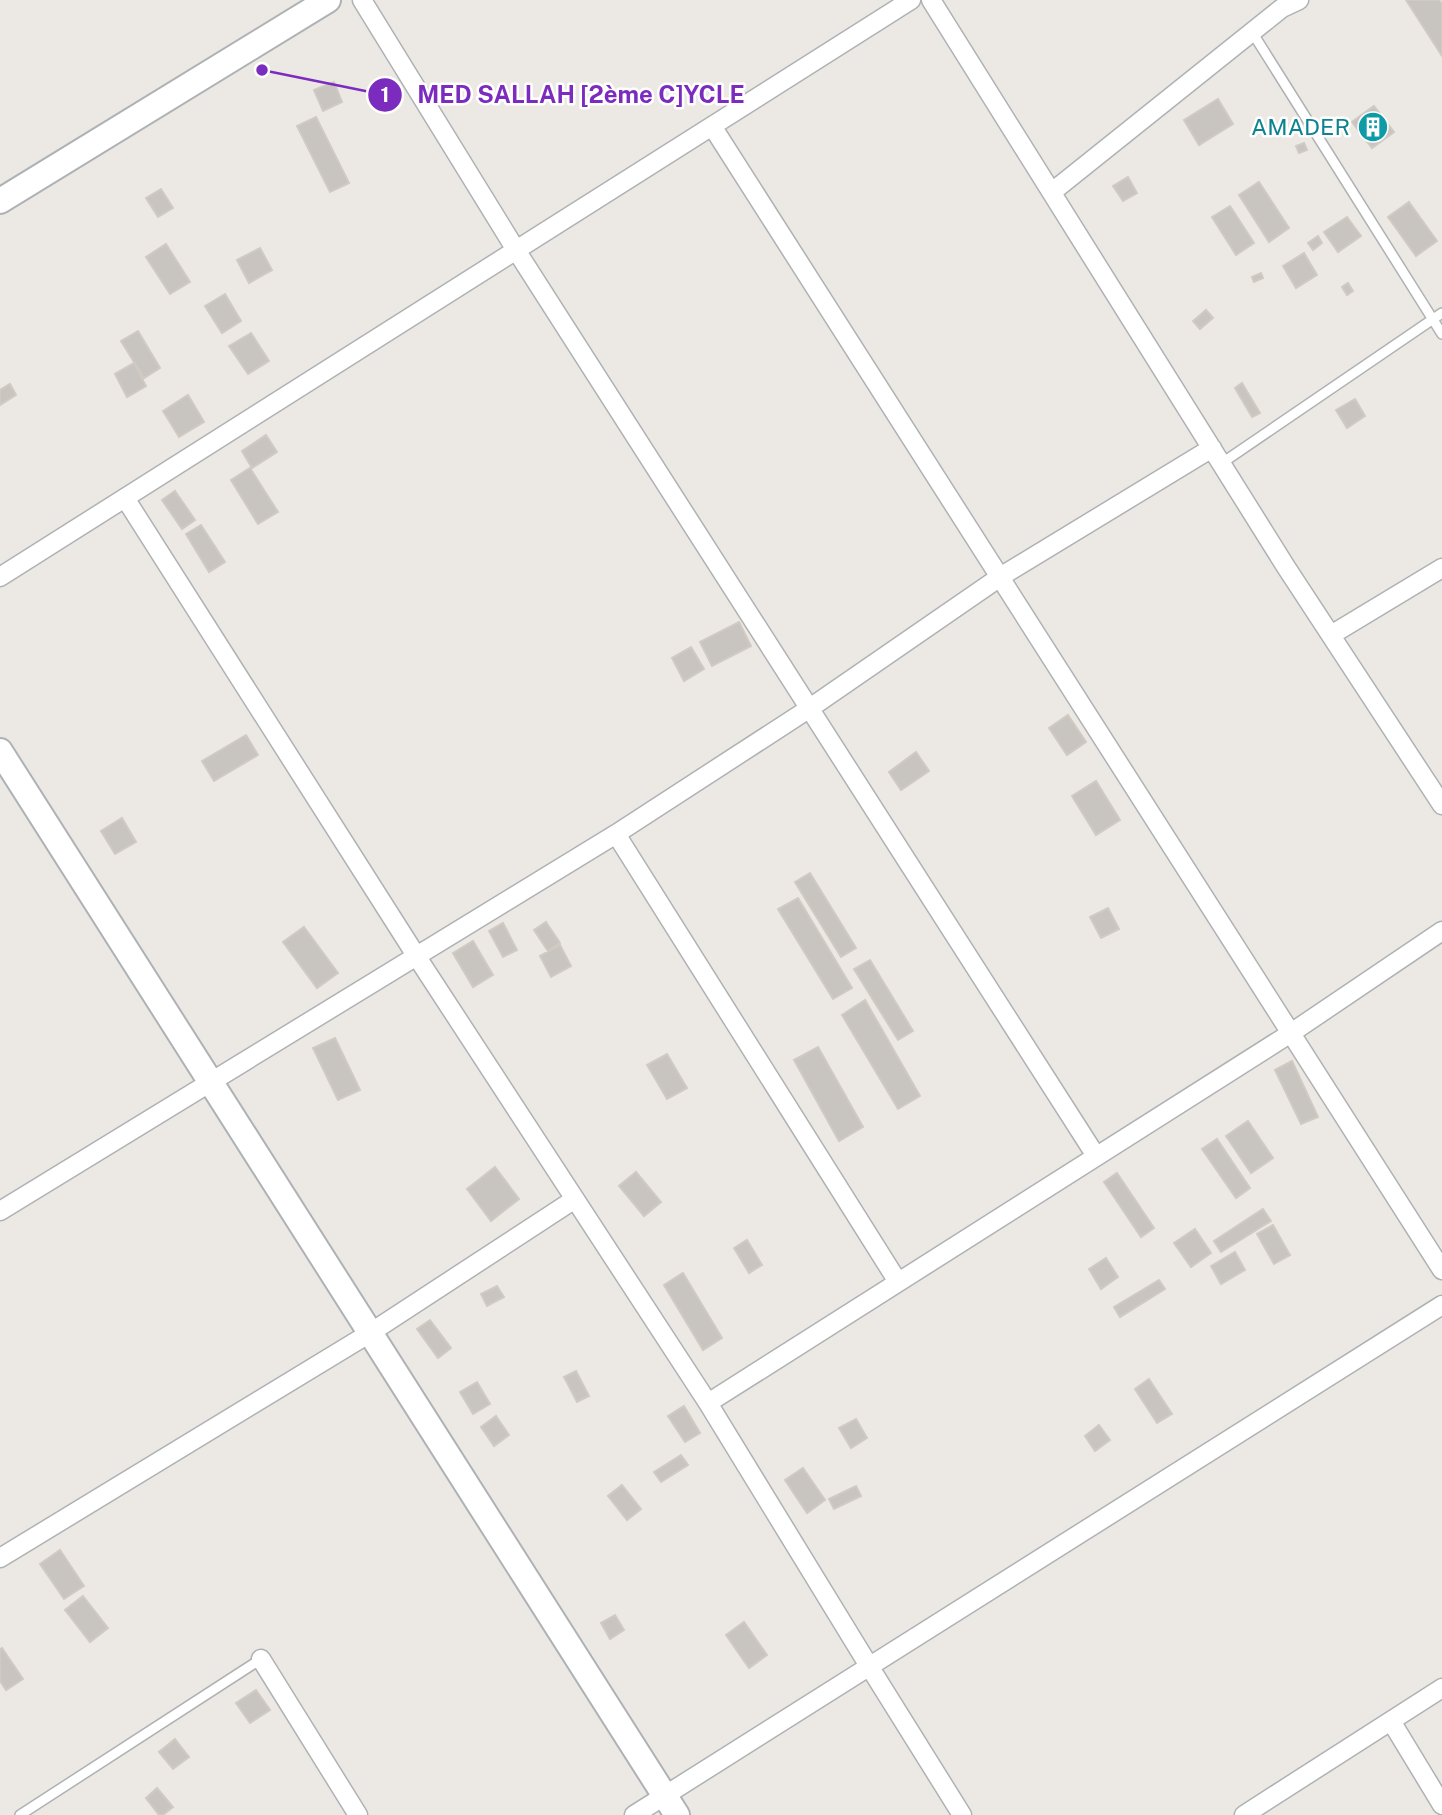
<svg xmlns="http://www.w3.org/2000/svg" width="1442" height="1815" font-family="'Public Sans',sans-serif">
  <style>
    .building { fill: #c8c4c0; stroke: #d0cac3; stroke-width: 2 }
    .lines { fill: none; stroke-linecap: round; stroke-linejoin: round }
    .lane-casing { stroke: #afb2b4; stroke-width: 12 }
    .street-casing { stroke: #afb2b4; stroke-width: 21 }
    .secondary-casing { stroke: #aeb2b5; stroke-width: 28 }
    .lane { stroke: #fff; stroke-width: 9 }
    .street { stroke: #fff; stroke-width: 18 }
    .secondary { stroke: #fff; stroke-width: 24 }
    .labels { text-anchor: middle; stroke-width: 5; stroke-linejoin: round; paint-order: stroke }
    .culture-label { font-size: 23px; fill: #0d838f; stroke: #fff; text-anchor: end }
    .leader { fill: none; stroke: #7b2cbf; stroke-width: 2.5 }
    .callout-dot { fill: #7b2cbf; stroke: #fff; stroke-width: 2.5 }
    .mark-label { font-size: 21px; text-anchor: middle; font-weight: bold; fill: #fff }
    .callout-label { font-size: 24px; text-anchor: middle; font-weight: bold; fill: #7b2cbf; stroke: #fff; stroke-width: 5; stroke-linejoin: round; paint-order: stroke }
  </style>
  <rect width="100%" height="100%" fill="#ece9e4"/>
  <path class="building" d="M1406 0H1439L1442 4V56Z
    M334 82 342 102 323 111 314 90Z
    M1218 99 1233 124 1199 145 1184 120Z
    M1374 106 1394 132 1372 148 1352 122Z
    M316 117 349 183 330 192 297 126Z
    M1304 143 1307 150 1299 153 1296 146Z
    M1128 177 1137 193 1123 201 1113 186Z
    M1259 182 1289 228 1269 242 1239 195Z
    M161 189 173 208 158 217 146 198Z
    M1409 202 1437 241 1416 256 1388 217Z
    M1230 206 1254 243 1236 255 1212 217Z
    M1347 217 1361 236 1338 252 1324 232Z
    M1318 236 1322 243 1313 250 1308 243Z
    M166 244 190 282 170 294 146 257Z
    M260 248 272 270 249 283 237 260Z
    M1304 253 1317 275 1296 288 1283 266Z
    M1261 273 1263 278 1254 282 1252 277Z
    M1348 283 1353 291 1347 295 1342 287Z
    M225 294 241 321 222 333 205 306Z
    M1206 310 1213 318 1200 329 1193 321Z
    M138 331 160 368 144 378 121 341Z
    M251 333 269 361 248 374 229 346Z
    M134 363 146 386 127 397 115 374Z
    M1242 383 1260 413 1252 417 1235 388Z
    M10 384 16 395 0 405V390Z
    M188 395 204 422 179 437 163 411Z
    M1355 399 1365 416 1347 428 1336 410Z
    M266 435 277 452 252 468 242 451Z
    M250 468 278 512 258 524 231 480Z
    M175 491 195 520 182 529 162 500Z
    M201 525 225 562 209 572 186 534Z
    M739 622 751 646 712 666 700 642Z
    M691 647 704 669 684 681 672 658Z
    M1068 715 1086 742 1067 755 1049 728Z
    M246 735 258 755 214 781 202 761Z
    M916 752 929 771 901 790 889 772Z
    M1096 781 1120 820 1096 835 1072 796Z
    M122 818 136 842 115 854 101 831Z
    M810 873 856 948 841 957 795 882Z
    M798 898 852 988 833 999 778 909Z
    M1108 908 1119 929 1101 938 1090 917Z
    M546 922 560 943 548 951 534 930Z
    M503 923 517 950 503 957 489 931Z
    M304 927 338 973 317 988 283 942Z
    M473 941 493 975 473 987 453 953Z
    M560 945 571 966 551 977 540 956Z
    M870 960 913 1031 898 1040 854 969Z
    M865 1000 920 1096 898 1109 842 1015Z
    M335 1038 360 1090 338 1100 313 1048Z
    M818 1047 863 1127 839 1141 794 1060Z
    M667 1054 687 1088 667 1099 647 1065Z
    M1292 1061 1318 1117 1301 1124 1275 1070Z
    M1248 1121 1273 1158 1251 1173 1226 1136Z
    M1217 1139 1250 1188 1236 1198 1202 1149Z
    M495 1167 519 1199 491 1221 467 1189Z
    M636 1172 661 1202 644 1216 619 1186Z
    M1117 1173 1154 1228 1141 1237 1104 1182Z
    M1263 1209 1271 1221 1221 1252 1214 1241Z
    M1273 1225 1290 1255 1274 1264 1257 1234Z
    M1195 1229 1211 1253 1191 1267 1174 1243Z
    M747 1240 762 1265 749 1273 734 1248Z
    M1235 1252 1245 1270 1221 1284 1211 1266Z
    M1106 1258 1118 1277 1101 1289 1089 1269Z
    M683 1273 722 1338 703 1350 664 1285Z
    M1159 1280 1165 1289 1120 1317 1114 1307Z
    M497 1286 504 1297 487 1306 481 1294Z
    M430 1320 451 1348 438 1358 417 1329Z
    M576 1371 589 1396 577 1402 564 1377Z
    M1149 1379 1172 1414 1157 1423 1135 1389Z
    M477 1382 490 1404 473 1414 460 1392Z
    M684 1406 700 1433 685 1442 668 1416Z
    M496 1416 509 1435 494 1446 481 1427Z
    M856 1419 867 1438 851 1448 839 1428Z
    M1099 1425 1110 1440 1095 1451 1085 1436Z
    M681 1455 688 1465 661 1482 654 1472Z
    M803 1468 825 1500 807 1513 785 1480Z
    M622 1485 641 1509 627 1520 608 1496Z
    M856 1486 861 1496 834 1509 829 1499Z
    M60 1550 84 1586 64 1599 40 1564Z
    M83 1596 108 1628 90 1642 65 1610Z
    M615 1615 624 1630 610 1639 601 1623Z
    M744 1622 767 1655 749 1668 726 1635Z
    M2 1648 23 1679 6 1690 0 1681V1649Z
    M256 1690 270 1710 250 1723 236 1703Z
    M175 1739 189 1757 173 1769 159 1752Z
    M157 1788 173 1807 163 1815H159L146 1798Z"/>
  <g class="lines">
    <g class="lane-casing">
      <path id="lane" d="M1252 32 1442 334
        M1222 463 1442 313
        M20 1815 261 1659"/>
    </g>
    <g class="street-casing">
      <path id="street" d="M362 0 516 250 1096 1156
        M931 0 1286 567 1442 805
        M712 126 1442 1270
        M1052 192 1282 8 1299 0
        M125 498 417 957 708 1403 869 1666 962 1815
        M0 577 911 0
        M1331 635 1442 568
        M616 834 898 1282
        M0 1211 616 834 810 708 1000 577 1212 448
        M708 1403 1291 1033 1442 931
        M0 1558 370 1333 575 1199
        M261 1659 358 1815
        M1391 1721 1442 1805
        M634 1815 1442 1305
        M1244 1815 1442 1688"/>
    </g>
    <g class="secondary-casing">
      <path id="secondary" d="M0 201 328 0
        M0 751 677 1815"/>
    </g>
    <use href="#lane" class="lane"/>
    <use href="#street" class="street"/>
    <use href="#secondary" class="secondary"/>
  </g>
  <defs>
    <g id="building-disc" transform="scale(1.575)"><circle r="9.5" fill="#0f9aa8" stroke="#fff"/><path d="M-4-6H4V6H1V3H-1V6H-4ZM-2.5-4.3h1.7v1.8h-1.7ZM.8-4.3h1.7v1.8H.8ZM-2.5-1h1.7V.8h-1.7ZM.8-1h1.7V.8H.8Z" fill="#fff"/></g>
  </defs>
  <g fill-rule="evenodd">
    <use href="#building-disc" x="1373" y="127"/>
  </g>
  <g class="labels">
    <g class="culture-label">
      <text x="1350" y="135">AMADER</text>
    </g>
  </g>
  <path class="leader" d="M262 70L385 95"/>
  <g class="callout-dot">
    <circle cx="262" cy="70" r="7"/>
    <circle cx="385" cy="95" r="18"/>
  </g>
  <g class="mark-label">
    <text x="385" y="102">1</text>
  </g>
  <g class="callout-label">
    <text x="581" y="103">MED SALLAH [2ème C]YCLE</text>
  </g>
</svg>
